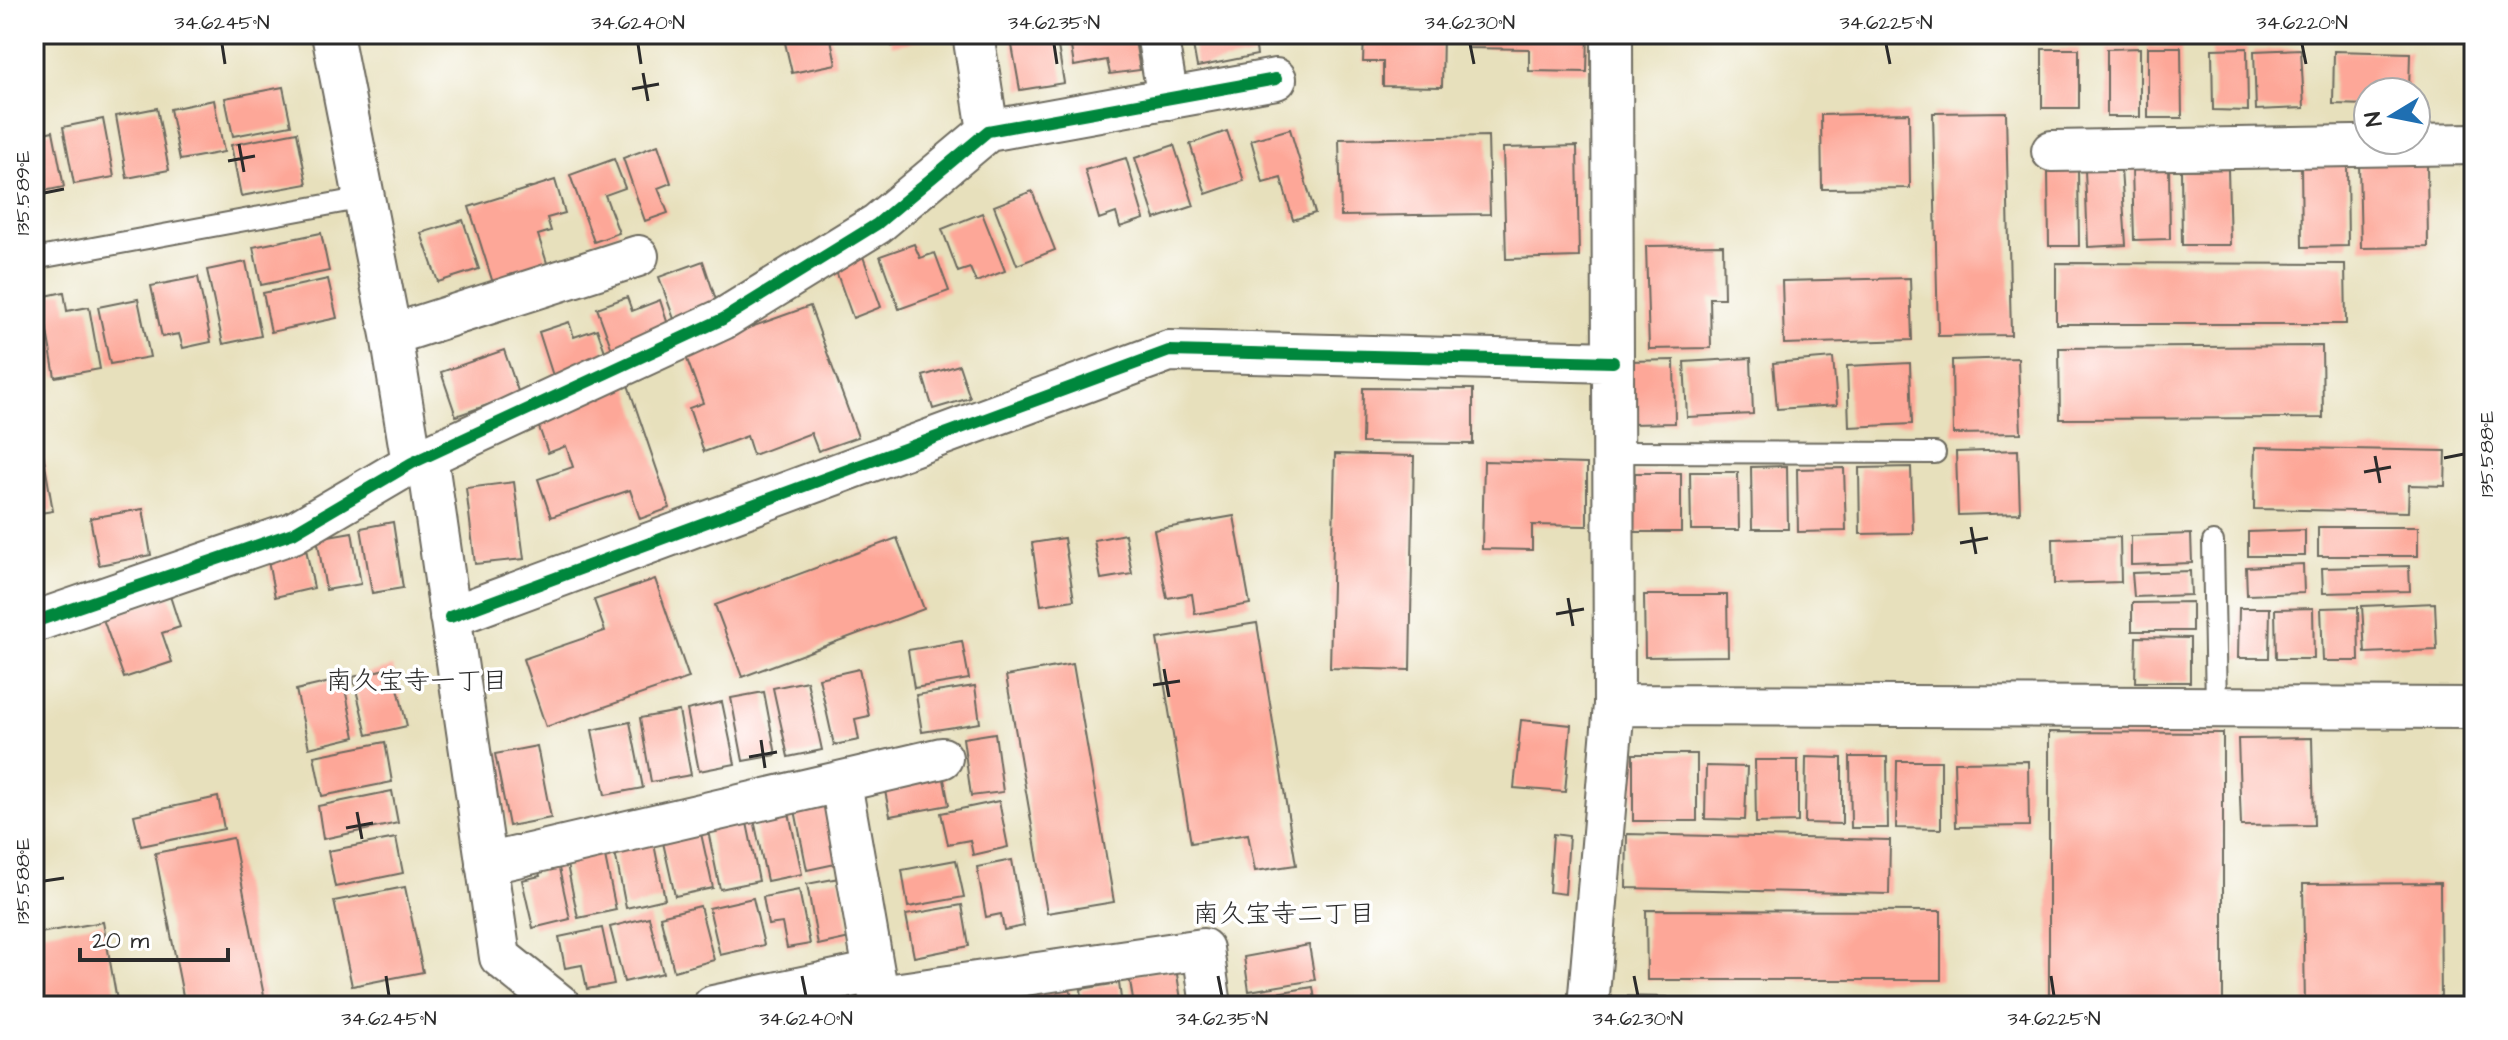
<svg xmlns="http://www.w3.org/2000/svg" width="2508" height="1040" font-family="'Architects Daughter','Klee One',sans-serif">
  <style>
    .building { fill: #fda798 }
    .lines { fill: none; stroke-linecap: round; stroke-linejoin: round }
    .lane-casing { stroke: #6d6a5e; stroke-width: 24 }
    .street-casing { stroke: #6d6a5e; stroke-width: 44 }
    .lane { stroke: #fff; stroke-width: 20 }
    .street { stroke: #fff; stroke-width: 40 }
    .cycleway-casing { stroke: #fff; stroke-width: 17 }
    .cycleway { stroke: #00873e; stroke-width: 12 }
    .ticks { fill: none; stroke: #2b2b2b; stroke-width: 3 }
    .labels { text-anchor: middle; stroke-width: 7; stroke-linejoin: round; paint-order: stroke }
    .neighbourhood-label { font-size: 26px; fill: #2b2b2b; stroke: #fff }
    .neatline { fill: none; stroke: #2b2b2b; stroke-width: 3 }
    .ticks-label { font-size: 20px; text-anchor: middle; fill: #2b2b2b }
  </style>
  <rect width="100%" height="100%" fill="#fff"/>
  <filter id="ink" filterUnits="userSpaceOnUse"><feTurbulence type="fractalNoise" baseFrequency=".0125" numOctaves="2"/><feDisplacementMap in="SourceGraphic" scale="16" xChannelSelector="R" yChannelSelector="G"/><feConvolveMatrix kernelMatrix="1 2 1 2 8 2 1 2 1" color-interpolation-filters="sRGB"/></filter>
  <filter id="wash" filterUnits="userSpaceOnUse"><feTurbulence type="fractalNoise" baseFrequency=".006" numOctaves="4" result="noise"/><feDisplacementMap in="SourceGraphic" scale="32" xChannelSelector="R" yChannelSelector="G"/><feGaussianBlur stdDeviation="1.8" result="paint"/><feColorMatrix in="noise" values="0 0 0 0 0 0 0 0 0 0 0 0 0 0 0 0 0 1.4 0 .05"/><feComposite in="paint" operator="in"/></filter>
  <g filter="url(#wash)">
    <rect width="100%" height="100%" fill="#e7e0bc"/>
    <g id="blocks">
      <path class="building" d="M783 34H830L836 64 792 73Z
        M890 34H924L925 39 892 46Z
        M1010 34H1056L1064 83 1020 90Z
        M1069 34H1134L1140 70 1110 74 1107 60 1074 66Z
        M1191 34H1254L1257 55 1197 67Z
        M1364 34H1443L1442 87 1383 86V62H1363Z
        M1469 34H1588L1587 72 1529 71V49L1468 48Z
        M2040 34H2081L2082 38 2040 40Z
        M2145 34H2188V38H2145Z
        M2338 34H2431V38L2338 39Z
        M2148 47H2181L2182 118H2148Z
        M2140 48V117H2107V49Z
        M2247 48 2248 111 2213 110 2212 49Z
        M2042 49H2079V108H2042Z
        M2301 49 2304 108 2256 110 2254 51Z
        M2334 51 2410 53 2409 92H2368V105L2333 104Z
        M283 87 291 125 233 136 225 98Z
        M214 100 224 152 180 160 170 109Z
        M157 108 169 170 127 178 116 116Z
        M2006 112 2011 335 1938 336 1933 113Z
        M1909 113 1910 188 1822 189 1821 115Z
        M103 119 114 177 74 184 63 127Z
        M1290 129 1315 213 1293 220 1281 178 1263 183 1251 140Z
        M53 131 64 187 34 193V135Z
        M1227 131 1244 181 1206 194 1190 144Z
        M297 132 307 184 241 196 231 145Z
        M1488 136 1490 214 1341 216 1339 139Z
        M658 145 671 183 658 188 668 213 645 221 623 158Z
        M1174 145 1194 206 1155 219 1135 158Z
        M1577 146 1579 257 1506 259 1503 148Z
        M1126 158 1144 219 1120 227 1116 213 1099 219 1085 170Z
        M614 159 625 188 605 195 619 233 594 242 570 175Z
        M2427 161 2428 247 2361 248 2359 163Z
        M2347 162 2348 246 2302 247 2301 163Z
        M2169 166 2170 239 2134 240 2132 167Z
        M2078 169 2079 246H2049L2048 170Z
        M2121 169 2126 245 2088 247 2085 170Z
        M2228 169 2230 245H2182L2181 170Z
        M555 180 565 213 547 218 551 231 538 235 548 266 493 283 469 207Z
        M1032 191 1055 250 1017 265 994 206Z
        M982 213 1005 271 976 282 970 268 958 272 942 229Z
        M463 220 479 269 438 282 421 233Z
        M321 233 329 271 261 285 253 247Z
        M914 244 920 258 935 253 949 291 899 309 880 256Z
        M1723 245 1724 298H1710L1711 348 1649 349 1646 246Z
        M861 251 881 307 853 318 832 260Z
        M703 261 717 303 674 319 659 277Z
        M246 262 261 336 223 344 207 270Z
        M2056 263 2345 264 2346 324H2056Z
        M198 277 211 342 183 348 179 334 162 337 151 286Z
        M1910 278 1912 340 1784 344 1782 281Z
        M328 279 337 318 271 332 263 293Z
        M64 292 67 311 89 307 100 369 55 377 41 297Z
        M627 297 632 311 660 300 671 334 614 355 597 308Z
        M138 299 150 357 110 364 98 307Z
        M810 306 858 437 818 451 811 433 753 455 747 436 704 452 689 408 703 403 684 351Z
        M569 322 574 337 597 329 608 360 554 379 539 332Z
        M2322 346 2323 418 2060 419 2059 348Z
        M504 350 519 394 456 416 441 372Z
        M1751 358 1753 414 1687 417 1684 362Z
        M1833 358 1837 405 1777 409 1773 363Z
        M2018 358 2021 433 1953 434 1952 360Z
        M1674 360 1675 423 1631 424 1629 361Z
        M1910 363 1912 424 1849 427 1847 366Z
        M959 365 970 398 933 409 923 376Z
        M627 382 670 508 640 519 630 490 551 517 538 479 573 467 566 446 548 453 534 413Z
        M1363 388 1473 389V444L1362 443Z
        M34 402 53 511 34 514Z
        M2255 447 2446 451 2445 486 2409 485 2408 512 2254 509Z
        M2018 450 2020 513 1958 515 1956 452Z
        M1335 454 1414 456 1410 670 1330 668Z
        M1484 461 1587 464V526L1532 525V550L1482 549Z
        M1787 466 1788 529H1752L1751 467Z
        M1911 467 1913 533 1860 534 1859 468Z
        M1844 468 1846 531 1798 532 1797 469Z
        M1690 472H1738L1739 530H1691Z
        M1635 473H1681V532H1634Z
        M514 482 524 559 475 564 466 488Z
        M143 509 151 555 99 565 90 518Z
        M1234 516 1250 604 1195 614 1192 594 1167 598 1154 530Z
        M393 522 403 588 372 593 361 528Z
        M2318 527H2418V556H2318Z
        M2305 530V556H2248V532Z
        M352 532 361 584 326 590 317 538Z
        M1125 534 1132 574 1101 579 1094 540Z
        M2191 534 2192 563 2131 565V536Z
        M2120 537 2121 582 2054 584 2053 539Z
        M897 538 924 609 742 677 715 605Z
        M1064 538 1074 600 1041 605 1032 543Z
        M305 544 314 588 275 597 266 551Z
        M2303 564 2304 593 2247 595 2246 567Z
        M2409 566 2410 591 2323 593 2322 568Z
        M2190 571 2191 595 2134 597 2132 573Z
        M655 579 689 678 546 727 523 659 605 631 594 600Z
        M1644 595H1727L1728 656 1645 657Z
        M170 596 180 627 162 633 172 662 124 678 103 619Z
        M2192 602V631H2132V603Z
        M2435 603 2437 650 2365 653 2362 606Z
        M2358 607 2359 661H2323L2321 608Z
        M2239 608H2270L2269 658H2238Z
        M2313 608 2314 659H2276L2275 609Z
        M1257 623 1296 865 1255 871 1248 834 1191 843 1157 639Z
        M2136 637 2190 638V682H2135Z
        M962 641 969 679 914 688 908 650Z
        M1073 664 1114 902 1047 913 1006 676Z
        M393 667 407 726 367 735 353 677Z
        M859 669 869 716 855 719 859 740 834 745 819 678Z
        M343 679 355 737 309 748 296 690Z
        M807 681 822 750 788 757 773 688Z
        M975 686 980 723 922 732 916 695Z
        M764 692 776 755 743 761 731 698Z
        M722 702 735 764 699 771 687 710Z
        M679 711 691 775 651 782 640 718Z
        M1521 720 1571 725 1565 792 1514 788Z
        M630 722 643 788 605 795 592 730Z
        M2049 732 2223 733V1006H2049Z
        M995 733 1003 792 971 796 963 738Z
        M2312 738 2314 825 2241 826 2238 739Z
        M385 742 392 782 322 796 314 756Z
        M537 746 551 818 509 826 495 754Z
        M1633 754H1697V821H1633Z
        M1806 757 1842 758V824L1805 823Z
        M1850 757H1887L1888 828H1851Z
        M1755 760H1798V822L1756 823Z
        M1897 761H1941V829L1896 828Z
        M2028 761 2029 826 1956 827 1954 762Z
        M1706 766 1747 767 1745 820 1705 819Z
        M942 769 949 805 890 816 883 781Z
        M392 791 398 823 323 839 318 806Z
        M218 797 224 829 141 846 134 815Z
        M828 799 840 863 807 870 794 805Z
        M999 801 1008 847 973 855 970 840 948 844 941 813Z
        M788 808 802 874 767 881 753 815Z
        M746 818 759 881 720 889 707 826Z
        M700 829 713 888 675 896 662 838Z
        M1553 834 1569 836 1565 894 1549 892Z
        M1627 834 1890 840 1889 894 1626 888Z
        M233 838 266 1006H185L155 853Z
        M396 838 403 873 335 887 328 851Z
        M653 839 665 899 626 908 614 847Z
        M604 852 616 910 578 918 566 860Z
        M557 859 570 919 533 928 522 880 540 876 537 863Z
        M956 860 964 897 908 907 902 870Z
        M1012 860 1024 926 1004 930 1001 914 986 917 977 867Z
        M839 878 850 938 818 945 807 884Z
        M2440 883 2441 1006H2305L2303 884Z
        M405 887 423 972 352 986 334 901Z
        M799 890 810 944 787 948 782 923 768 925 763 897Z
        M753 898 764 945 720 955 709 908Z
        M962 905 969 946 914 957 906 915Z
        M700 906 714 960 674 971 660 916Z
        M1646 910 1941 911V980H1647Z
        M649 917 663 973 624 982 610 927Z
        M103 922 118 1006H34V934Z
        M602 928 614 984 587 989 582 965 565 968 559 937Z
        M1309 945 1315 980 1249 991 1244 957Z
        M1176 968 1182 1006H1134L1129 975Z
        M1069 983 1073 1006H1037L1034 989Z
        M1119 983 1122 1006H1083L1081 989Z
        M1030 984 1033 1006H1000L997 990Z
        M1313 987 1316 1006H1253L1252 997Z
        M1610 996 1666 997V1006H1610Z
        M1505 999 1539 1001V1006H1505Z"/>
    </g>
  </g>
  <g filter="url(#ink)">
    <use href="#blocks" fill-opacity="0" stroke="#6d6a5e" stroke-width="2"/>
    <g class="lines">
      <g class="lane-casing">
        <path id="lane" d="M39 258 364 198
          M1613 452 1935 453
          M2213 542 2216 707"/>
      </g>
      <g class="street-casing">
        <path id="street" d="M332 34 391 335 412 463
          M973 34 988 131
          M1157 34 1168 99
          M2052 151 2474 144
          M391 335 638 256
          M427 456 500 957 561 1006
          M450 617 1169 351 1613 362
          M34 622 293 533 412 463 723 319 877 224 988 131 1276 79
          M1614 705 2474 708
          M841 783 874 972
          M486 864 942 758
          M880 996 1203 949 1211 1006
          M713 1006 874 972 881 1006
          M1588 1006 1614 705 1612 34"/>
      </g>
      <use href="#lane" class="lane"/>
      <use href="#street" class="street"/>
      <g class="cycleway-casing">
        <path id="cycleway" d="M450 617 1169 351 1613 362
          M34 622 293 533 412 463 723 319 877 224 988 131 1276 79"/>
      </g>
      <use href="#cycleway" class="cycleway"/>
    </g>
  </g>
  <path class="ticks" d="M222 44 225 64M638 44 641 64M1054 44 1057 64M1470 44 1474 64M1886 44 1890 64M2302 44 2306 64M643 73 648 101M632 89 659 84M239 144 244 172M228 161 255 156M44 193 64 189M2375 456 2380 483M2444 458 2464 454M2364 472 2391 467M1971 527 1976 554M1960 543 1988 538M1568 598 1573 626M1556 614 1584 609M1164 669 1169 697M1153 685 1180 681M761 740 765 768M749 757 777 752M357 812 362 839M346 828 373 823M44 881 64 878M386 976 389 996M802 976 806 996M1218 976 1222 996M1634 976 1638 996M2051 976 2054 996"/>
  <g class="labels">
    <g class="neighbourhood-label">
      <text x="417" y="689">南久宝寺一丁目</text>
      <text x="1284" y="922">南久宝寺二丁目</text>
    </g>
  </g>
  <rect width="2508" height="1040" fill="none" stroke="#fff" stroke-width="88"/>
  <g transform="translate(2392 116) rotate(260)"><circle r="38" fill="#ffffff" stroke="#aaaaaa" stroke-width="2"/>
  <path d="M0-6L14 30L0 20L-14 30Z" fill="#1f6fb2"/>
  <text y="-12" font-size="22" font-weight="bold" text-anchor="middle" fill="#2b2b2b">N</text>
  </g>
  <path d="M80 948v12h148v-12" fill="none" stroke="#2b2b2b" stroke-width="4"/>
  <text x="92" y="948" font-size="24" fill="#2b2b2b" stroke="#ffffff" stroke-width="6" paint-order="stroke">20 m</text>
  <rect x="44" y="44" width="2420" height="952" class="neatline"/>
  <g class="ticks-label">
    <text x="222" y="29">34.6245°N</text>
    <text x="638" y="29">34.6240°N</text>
    <text x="1054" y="29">34.6235°N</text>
    <text x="1470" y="29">34.6230°N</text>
    <text x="1886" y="29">34.6225°N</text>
    <text x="2302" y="29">34.6220°N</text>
    <text transform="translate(22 193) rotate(-90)" y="7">135.589°E</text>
    <text transform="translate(2486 454) rotate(-90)" y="7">135.588°E</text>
    <text transform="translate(22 881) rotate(-90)" y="7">135.588°E</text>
    <text x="389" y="1025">34.6245°N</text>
    <text x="806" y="1025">34.6240°N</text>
    <text x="1222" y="1025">34.6235°N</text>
    <text x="1638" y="1025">34.6230°N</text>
    <text x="2054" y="1025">34.6225°N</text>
  </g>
</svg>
